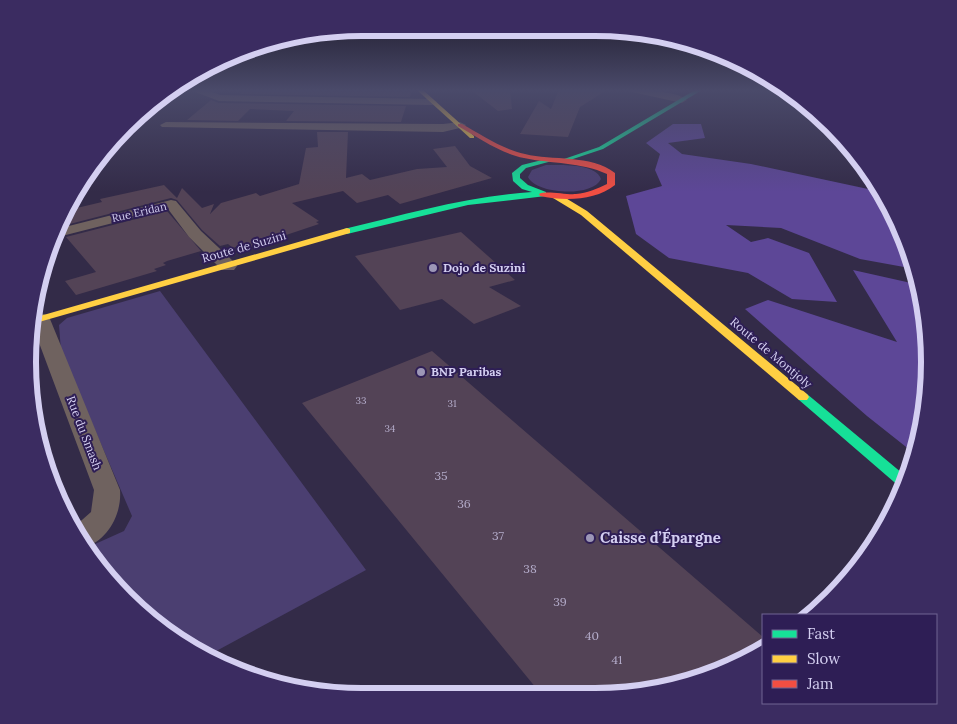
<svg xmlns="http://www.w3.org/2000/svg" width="957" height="724" font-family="Lora,serif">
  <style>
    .green { fill: #4b3f71 }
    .forest { fill: #5d4797 }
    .building { fill: #534356 }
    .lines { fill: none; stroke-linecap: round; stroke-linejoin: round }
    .street { fill: #6f625f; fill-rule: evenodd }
    .fast { fill: #16e098; fill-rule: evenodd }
    .slow { fill: #ffcf43; fill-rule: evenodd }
    .jam { fill: #f24e42; fill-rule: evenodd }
    .poi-dot { fill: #9c96b6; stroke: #2e1e55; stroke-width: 2 }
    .labels { text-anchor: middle; stroke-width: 4; stroke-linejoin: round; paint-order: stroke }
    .number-label { font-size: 10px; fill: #b4acca }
    .far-street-label { font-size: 11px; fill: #d4cff1; stroke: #2e1e55 }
    .street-label { font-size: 12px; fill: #d4cff1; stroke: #2e1e55 }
    .poi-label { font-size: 12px; font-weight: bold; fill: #d4cff1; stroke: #2e1e55; text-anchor: start }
    .near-number-label { font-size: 12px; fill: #b4acca }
    .near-poi-label { font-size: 15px; font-weight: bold; fill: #d4cff1; stroke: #2e1e55; text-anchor: start }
    .rim { fill: none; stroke: #d4cff1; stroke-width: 6 }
  </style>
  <rect width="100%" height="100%" fill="#332b48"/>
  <path class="green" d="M546 165C560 165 596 163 601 179 592 198 536 194 528 177L532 170Z
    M160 291 366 570 207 656 176 640 126 599 84 549 124 531 132 516 61 351 59 325 67 318Z"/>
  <path class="forest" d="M673 124H701L705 138 668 143 682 154 751 164 868 189 880 190 904 234 915 269 860 259 781 228 726 225 751 242 768 238 809 253 837 302 792 299 748 273 669 258 636 234 626 196 662 186 655 170 660 154 646 143Z
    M853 270 920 285C935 337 930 403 915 454L867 416 745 309 768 300 897 342Z"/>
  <path class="building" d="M243 90 323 92H412L410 97 240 94Z
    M471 90H510L512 109 498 111Z
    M559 90H607L580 107 568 137 520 134 539 101 551 109Z
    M211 100 219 103 406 106 401 122 286 121 294 111 250 109 238 121 187 120Z
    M317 132H348L346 178 362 174 370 180 417 169 447 167 433 149 455 146 470 166 492 178 400 204 388 195 357 203 343 191 292 203 319 221 316 222 319 224 247 248 243 244 233 248 228 244 220 246 202 230 177 200 171 198 58 227 64 211 102 202 100 199 164 185 177 198 182 188 202 208 214 204 210 214 221 203 256 193 260 196 299 184 306 148 318 147Z
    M167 211 201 251 167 261 163 263 166 265 154 269 157 271 76 295 65 281 96 272 66 237Z
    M461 232 515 280 489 287 521 306 474 324 442 299 400 310 355 256Z
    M432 351 763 637V649L703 679 638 694H541L302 403Z"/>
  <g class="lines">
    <path class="street" d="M190 90H207L220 95 432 99 437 102 432 105 219 101Z
      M623 90C638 90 676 90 687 100L682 103Z
      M166 122 443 124 460 122 466 125 464 127 443 132 162 127 160 125Z
      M171 200 176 201 201 231 234 262 237 266 234 270H222L189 237 168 209 54 238 57 229Z
      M40 313 47 315 50 319 120 490C122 514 108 540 84 548L74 527 91 512 94 490 32 324 33 315Z"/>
    <path class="fast" d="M695 90H702L603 149 567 161 564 159 599 147Z
      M550 158 552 159V161L526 168 520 174V178L528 185 546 192V196L468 205 347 234 343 231 344 229C406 214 468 196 532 192L522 189 513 181 512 173 522 165Z
      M803 393 807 394 908 478 904 489 901 488 799 400 797 397 799 394Z"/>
    <path class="slow" d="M417 90H423L474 136V138H470Z
      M553 194H559L587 211 807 394 809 397 807 400H799L581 215 553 198Z
      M347 228 350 229V233L32 324 33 318Z"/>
    <path class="jam" d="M458 124H462C482 135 502 149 525 154 552 161 591 154 615 173V185C595 201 564 201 540 196L539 194C545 190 566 195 576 194 587 193 597 189 607 184V174C581 162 552 164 524 158 500 153 479 138 458 126Z"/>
  </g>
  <linearGradient id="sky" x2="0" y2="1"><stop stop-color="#1c1828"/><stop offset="0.47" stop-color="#4a4a6a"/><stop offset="1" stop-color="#4a4a6a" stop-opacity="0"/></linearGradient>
  <rect width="957" height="192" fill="url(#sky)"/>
  <g class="poi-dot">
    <circle cx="433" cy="268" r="5"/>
    <circle cx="421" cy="372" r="5"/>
    <circle cx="590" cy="538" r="5"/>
  </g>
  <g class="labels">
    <g class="number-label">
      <text x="361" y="404">33</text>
      <text x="452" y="407">31</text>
      <text x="390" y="432">34</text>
    </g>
    <g class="far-street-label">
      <text transform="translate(139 212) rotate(-13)" y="4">Rue Eridan</text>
    </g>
    <g class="street-label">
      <text transform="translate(244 247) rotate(-16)" y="4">Route de Suzini</text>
      <text transform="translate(771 353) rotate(40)" y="4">Route de Montjoly</text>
      <text transform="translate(84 433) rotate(69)" y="4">Rue du Smash</text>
    </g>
    <g class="poi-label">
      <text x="443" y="272">Dojo de Suzini</text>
      <text x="431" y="376">BNP Paribas</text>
    </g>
    <g class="near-number-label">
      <text x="441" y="480">35</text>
      <text x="464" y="508">36</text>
      <text x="498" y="540">37</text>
      <text x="530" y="573">38</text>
      <text x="560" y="606">39</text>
      <text x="592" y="640">40</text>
      <text x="617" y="664">41</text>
    </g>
    <g class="near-poi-label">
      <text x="600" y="543">Caisse d’Épargne</text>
    </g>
  </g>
  <path d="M0 0H957V724H0ZM362 36H595A326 326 0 0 1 921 362V362A326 326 0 0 1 595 688H362A326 326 0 0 1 36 362V362A326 326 0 0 1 362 36Z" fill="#3b2c61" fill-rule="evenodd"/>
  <path class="rim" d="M362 36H595A326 326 0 0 1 921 362V362A326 326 0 0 1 595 688H362A326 326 0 0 1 36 362V362A326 326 0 0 1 362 36Z"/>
  <rect x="762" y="614" width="175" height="90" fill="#2e1e55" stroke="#706593"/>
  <rect x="772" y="630" width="25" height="8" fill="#16e098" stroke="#706593"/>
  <text x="807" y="639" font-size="15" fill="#d4cff1">Fast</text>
  <rect x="772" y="655" width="25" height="8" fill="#ffcf43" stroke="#706593"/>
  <text x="807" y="664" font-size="15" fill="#d4cff1">Slow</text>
  <rect x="772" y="680" width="25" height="8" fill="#f24e42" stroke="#706593"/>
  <text x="807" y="689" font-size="15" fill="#d4cff1">Jam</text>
</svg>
